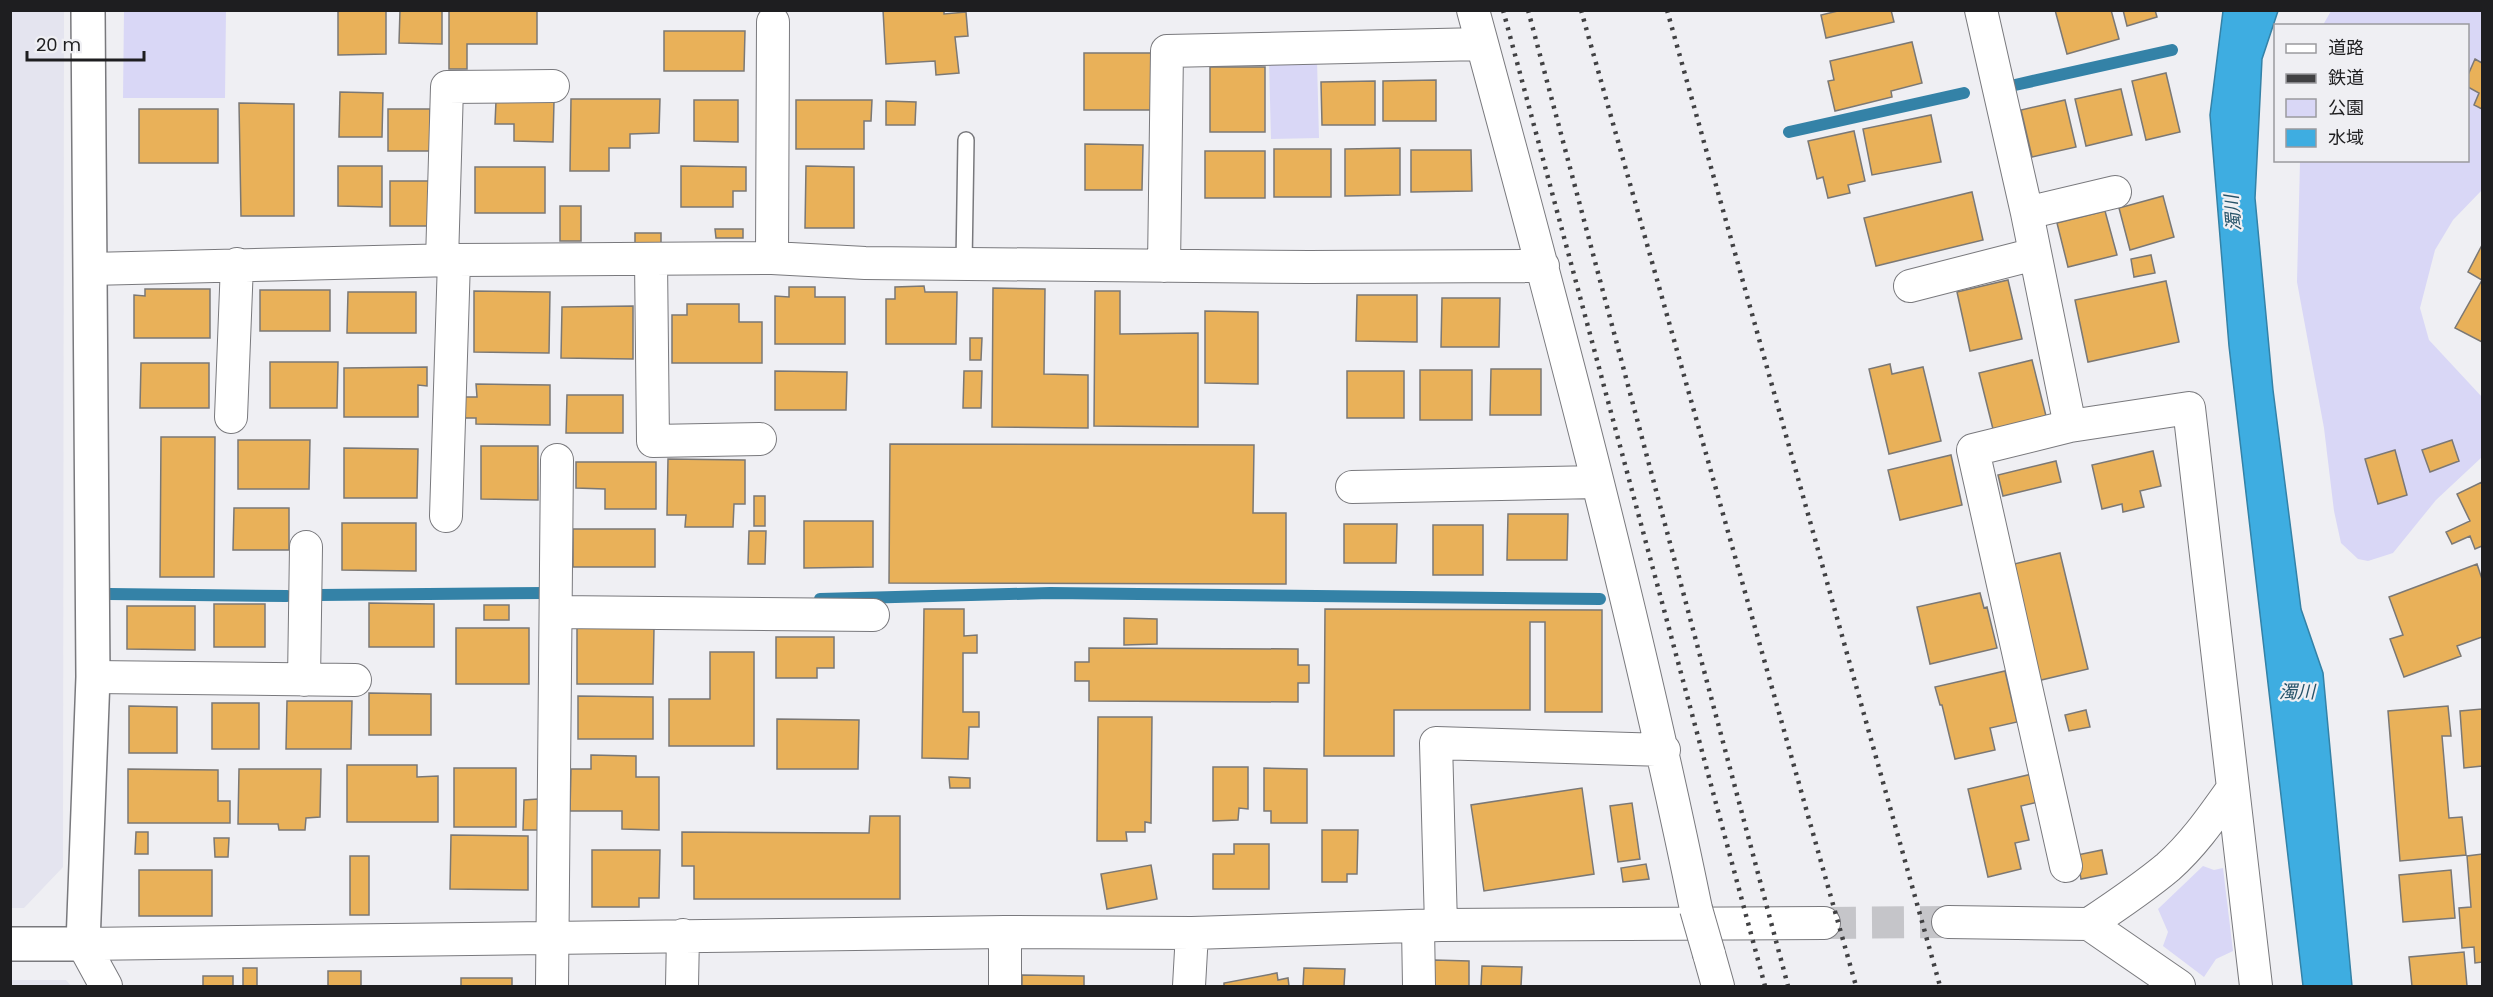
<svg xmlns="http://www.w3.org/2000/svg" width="2493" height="997" font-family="Poppins,'Noto Sans JP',sans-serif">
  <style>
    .built { fill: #e4e4ef }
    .green { fill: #d9d7f6 }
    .water { fill: #3eade1; stroke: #3482a7; stroke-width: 1.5 }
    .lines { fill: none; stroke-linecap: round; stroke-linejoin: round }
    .stream { stroke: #3482a7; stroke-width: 12 }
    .building { fill: #e9b159; stroke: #7b7875; stroke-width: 1.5 }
    .street-tunnel { stroke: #c5c5c9; stroke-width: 32; stroke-dasharray: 32 16; stroke-linecap: butt }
    .lane-casing { stroke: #79797d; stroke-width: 18 }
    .street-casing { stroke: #79797d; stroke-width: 34 }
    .secondary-casing { stroke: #79797d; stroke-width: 36 }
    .lane { stroke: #fff; stroke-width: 15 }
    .street { stroke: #fff; stroke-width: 32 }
    .secondary { stroke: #fff; stroke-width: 33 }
    .rail { stroke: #414143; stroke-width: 4.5; stroke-dasharray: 3 6; stroke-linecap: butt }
    .street-bridge-casing { stroke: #79797d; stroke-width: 34; stroke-linecap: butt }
    .street-bridge { stroke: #fff; stroke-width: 32 }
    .labels { text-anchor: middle; stroke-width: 4.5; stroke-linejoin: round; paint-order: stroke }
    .water-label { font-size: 18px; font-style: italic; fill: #265268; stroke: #efeff3 }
  </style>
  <rect width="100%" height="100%" fill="#efeff3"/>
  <path class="built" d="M10 11H64L63 867 24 908H10Z
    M11 980H66L71 986H11Z"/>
  <path class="green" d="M124 11H226L225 98H123Z
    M2331 11H2482V190L2453 220 2435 250 2420 308 2429 340 2482 397V457L2436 500 2393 553 2368 561 2358 559 2341 543 2334 511 2324 428 2297 282 2300 161 2468 160V26L2323 25Z
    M1317 60 1319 138 1271 139 1269 61Z
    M2203 866 2214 870 2223 868 2233 951 2216 959 2204 977 2163 946 2168 932 2158 909Z"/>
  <path class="water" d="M2223 11H2278L2262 59 2255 198 2273 390 2301 609 2323 673 2352 986H2303L2229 346 2210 115Z"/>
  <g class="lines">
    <path class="stream" d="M2015 85 2172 50
      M1789 132 1964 93
      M109 594 287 596
      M319 595 546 593
      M820 599 1050 593 1600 599"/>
  </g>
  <path class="building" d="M338 10H386V54L338 55Z
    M400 10H442V44L399 43Z
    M449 10H537V44H467V69H449Z
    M883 10H944V14L966 12 968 36 955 37 959 73 936 75 935 61 886 64Z
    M1842 10H1891L1894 22 1826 38 1821 15Z
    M2055 10H2111L2119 39 2067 54Z
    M2123 10H2155L2157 17 2127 26Z
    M664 31H745L744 71H664Z
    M1912 42 1922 83 1891 91 1892 97 1835 111 1828 81 1834 80 1830 61Z
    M1084 53H1151V110H1084Z
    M2475 59 2482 63V109L2474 105 2479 93 2468 87V75Z
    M1210 67H1265V132H1210Z
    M2166 73 2180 132 2146 140 2132 81Z
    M1436 80V121H1383V81Z
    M1375 81V125H1322L1321 82Z
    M2121 89 2132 135 2086 146 2075 99Z
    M340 92 383 93 382 137H339Z
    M571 99H660L659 133 630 134V148H609V171H570Z
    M694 100H738V142L694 141Z
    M796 100H872L871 121H864V149H796Z
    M2065 100 2076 147 2032 157 2021 110Z
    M496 101H554L553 142 514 141V124H495Z
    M886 101 916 102 915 125H886Z
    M239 103 294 104V216H241Z
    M139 109H218V163H139Z
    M388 109H430V151H388Z
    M1931 115 1941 162 1872 175 1863 129Z
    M1854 131 1865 181 1848 185 1850 193 1828 198 1823 177 1817 179 1808 141Z
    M1085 144 1143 145 1142 190H1085Z
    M1400 148V195L1345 196V149Z
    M1274 149H1331V197H1274Z
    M1411 150H1471L1472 191 1411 192Z
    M1205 151H1265V198H1205Z
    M338 166H382V207L338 206Z
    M681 166 746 167V191H733V207H681Z
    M806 166 854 167V228H805Z
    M475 167H545V213H475Z
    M390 181H430L429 226H390Z
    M1972 192 1983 240 1876 266 1864 218Z
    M2163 196 2174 237 2130 250 2119 208Z
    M560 206H581V241H560Z
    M2105 211 2117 255 2068 267 2057 223Z
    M715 229H743V238H716Z
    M635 233H661V245H635Z
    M2482 245V342L2455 328 2482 280 2468 272Z
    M2151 255 2155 273 2134 277 2131 259Z
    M2008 280 2022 339 1970 351 1957 292Z
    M2166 281 2179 342 2088 362 2075 300Z
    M924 286 925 292H957L956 344H886V299H895V287Z
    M789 287H815V297H845V344H775V296L789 297Z
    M993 288 1045 289 1044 374 1088 375V428L992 427Z
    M145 289H210V338H134V295L145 296Z
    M260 290H330V331H260Z
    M474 291 550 292 549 353 474 352Z
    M1095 291H1120V334L1198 333V427L1094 426Z
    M348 292H416V333H347Z
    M1357 295H1417V342L1356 341Z
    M1442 298H1500L1499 347H1441Z
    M687 304H739V322H762V363H672V315H687Z
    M633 306V359L561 358 562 307Z
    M1205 311 1258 312V384L1205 383Z
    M970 338H982L981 360H970Z
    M2032 360 2047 420 1994 433 1979 373Z
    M270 362H338L337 408H270Z
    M141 363H209V408H140Z
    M1890 364 1892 374 1923 367 1941 441 1889 454 1869 369Z
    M427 367V386L418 385V417H344V368Z
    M1491 369H1541V415H1490Z
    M1420 370H1472V420H1420Z
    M775 371 847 372 846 410H775Z
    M964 371H982L981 408H963Z
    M1347 371H1404V418H1347Z
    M476 384 550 385V425L476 424V418H465L464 397H477Z
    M567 395H623V433H566Z
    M161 437H215L214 577H160Z
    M238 440H310L309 489H238Z
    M2452 440 2459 461 2430 472 2422 450Z
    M890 444 1254 445 1253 513H1286V584L889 583Z
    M481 446H538V500L481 499Z
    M344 448 418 449 417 498H344Z
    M2395 450 2407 495 2378 504 2365 459Z
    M2153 451 2161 486 2140 491 2144 507 2123 512 2122 504 2102 509 2092 465Z
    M1951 455 1962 505 1900 520 1888 470Z
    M668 459 745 460V504H734L733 527H685L686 515H667Z
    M2056 461 2061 482 2003 496 1998 475Z
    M576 462H656V509H605V489L576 488Z
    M2482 482V546L2475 549 2470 536 2452 544 2446 532 2470 521 2457 494Z
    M754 496H765V526H754Z
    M234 508H289V550H233Z
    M1508 514H1568L1567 560H1507Z
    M804 521H873V567L804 568Z
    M342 523H416V571L342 570Z
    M1344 524H1397L1396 563H1344Z
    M1433 525H1483V575H1433Z
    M573 529H655V567H573Z
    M749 531H766L765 564H748Z
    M2060 553 2088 669 2037 681 2010 565Z
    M2477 564 2482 579V637L2457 646 2461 656 2404 677 2390 639 2403 635 2389 597Z
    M1980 593 1984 608 1987 607 1997 648 1930 664 1917 607Z
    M369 603 434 604V647H369Z
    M214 604H265V647H214Z
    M484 605H509V620H484Z
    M127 606H195V650L127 649Z
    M924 609H964V636L977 635V653H963V712H979V727H969L968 759 922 758Z
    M1325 609 1602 610V712H1545V622H1530V710H1394V756H1324Z
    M1124 618 1157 619V644L1124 645Z
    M456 628H529V684H456Z
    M577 628H654L653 684H577Z
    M776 637H834V668H817V678H776Z
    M1089 648 1298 649V665H1309V683H1298V702L1089 701V681H1075V662H1089Z
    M710 652H754V746H669V699H710Z
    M2005 671 2017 722 1990 728 1995 750 1955 759 1942 705H1940L1935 687Z
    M369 693 431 694V735H369Z
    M578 696 653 697V739H578Z
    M287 701H352L351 749H286Z
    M212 703H259V749H212Z
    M129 706 177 707V753H129Z
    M2448 706 2451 736H2442L2449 818 2462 817 2466 855 2400 861 2388 711Z
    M2482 709V766L2464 768 2460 711Z
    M2086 710 2090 727 2069 731 2065 715Z
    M1098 717H1152L1151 823 1145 822V832H1126L1127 841H1097Z
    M777 719 859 720 858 769H777Z
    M591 755 636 756V777H659V830L622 829V811H570L571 769H591Z
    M347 765H417V777L438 776V822H347Z
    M1213 767H1248V809L1239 808 1238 820 1213 821Z
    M454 768H516V827H454Z
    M1264 768 1307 769V823H1271V811H1264Z
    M128 769 218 770V801H230V823H128Z
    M239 769H321L320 817 306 818 305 830H279L278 824H238Z
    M2032 774 2038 802 2021 806 2029 840 2015 843 2021 869 1988 877 1968 789Z
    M949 777 970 778V788H950Z
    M1582 788 1594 874 1484 891 1471 805Z
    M538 799V830H523L524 800Z
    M1632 803 1640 859 1618 862 1610 806Z
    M870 816H900V899H694V866H682V832L869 833Z
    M1322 830H1358L1357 874H1347V882H1322Z
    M136 832H148V854H135Z
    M451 835 528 836V890L450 889Z
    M214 838H229L228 857H215Z
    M1234 844H1269V889H1213V854H1234Z
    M592 850H660L659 898H639V907H592Z
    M2102 850 2107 874 2081 879 2077 855Z
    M2482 854V962L2475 963 2474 947 2462 948 2459 908 2471 907 2467 856Z
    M350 856H369V915H350Z
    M1646 864 1649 879 1623 882 1621 868Z
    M1151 865 1157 899 1107 909 1101 874Z
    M139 870H212V916H139Z
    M2451 870 2455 918 2403 922 2399 875Z
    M2464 952 2467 986H2412L2409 957Z
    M1434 960 1469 961V986H1433Z
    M1482 966 1522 967 1521 986H1481Z
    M243 968H257V986H243Z
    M1304 968 1345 969 1344 986H1303Z
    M328 971H361V986H328Z
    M1277 973 1278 980 1288 978 1289 986H1224V983Z
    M1022 975 1084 976V986H1022Z
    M203 976H233V986H203Z
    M461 978H512V986H461Z"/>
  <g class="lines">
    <path class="street-tunnel" d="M1824 923 1948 922"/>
    <g class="lane-casing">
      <path id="lane" d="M964 264 966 140"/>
    </g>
    <g class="street-casing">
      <path id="street" d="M1473 10C1554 308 1634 607 1696 909
        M1981 10 2027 213 2070 426 2189 408 2256 986
        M2027 213 2115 192
        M772 258 773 22
        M651 260 653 441 760 439
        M442 261 447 87 553 86
        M1164 266 1167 51 1482 44
        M90 269 454 260 772 258 865 263 1309 267 1543 266
        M1910 286 2035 254
        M231 417 237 264
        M1352 487 1597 482
        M446 516 454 260
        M556 612 873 615
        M93 677 355 680
        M304 680 306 547
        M2066 866 1973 450 2070 426
        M1948 922 2089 924 2179 986
        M2089 924C2116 906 2143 888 2168 867 2194 844 2213 816 2233 788
        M1441 925 1436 743 1664 750
        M1418 927 1419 986
        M1005 932V986
        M1709 954 1718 986
        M106 986 83 944 1005 932 1192 933 1441 925 1824 923
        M552 986 557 460
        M682 986 683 935
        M1189 986 1192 933"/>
    </g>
    <g class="secondary-casing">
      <path id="secondary" d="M10 944H83L93 677 88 10"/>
    </g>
    <use href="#lane" class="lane"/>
    <use href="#street" class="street"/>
    <use href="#secondary" class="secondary"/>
    <path class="rail" d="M1503 10 1765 986
      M1528 10 1788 986
      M1581 10 1856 986
      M1667 10 1940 986"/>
    <g class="street-bridge-casing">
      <path id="street-bridge" d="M1696 909 1709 954"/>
    </g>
    <use href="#street-bridge" class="street-bridge"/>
  </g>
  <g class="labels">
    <g class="water-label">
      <text transform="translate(2233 213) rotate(-95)" y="6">濁川</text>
      <text x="2297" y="698">濁川</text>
    </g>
  </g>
  <rect width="2493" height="997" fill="none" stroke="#1e1e20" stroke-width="24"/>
  <rect x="2274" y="24" width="195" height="138" fill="#efeff3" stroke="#9b9b9f" stroke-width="1.5"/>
  <rect x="2286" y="44" width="30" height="9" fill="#ffffff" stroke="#9b9b9f" stroke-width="1.5"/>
  <text x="2328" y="54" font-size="18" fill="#1e1e20">道路</text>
  <rect x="2286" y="74" width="30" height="9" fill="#414143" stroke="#9b9b9f" stroke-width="1.5"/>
  <text x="2328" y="84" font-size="18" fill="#1e1e20">鉄道</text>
  <rect x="2286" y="99" width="30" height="18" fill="#d9d7f6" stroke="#9b9b9f" stroke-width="1.5"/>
  <text x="2328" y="114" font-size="18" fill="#1e1e20">公園</text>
  <rect x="2286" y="129" width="30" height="18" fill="#3eade1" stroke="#9b9b9f" stroke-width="1.5"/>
  <text x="2328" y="144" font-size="18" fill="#1e1e20">水域</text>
  <path d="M27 51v9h117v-9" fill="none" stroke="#1e1e20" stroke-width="3"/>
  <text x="36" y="51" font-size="18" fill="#1e1e20" stroke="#efeff3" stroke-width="4.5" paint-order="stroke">20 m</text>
</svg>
